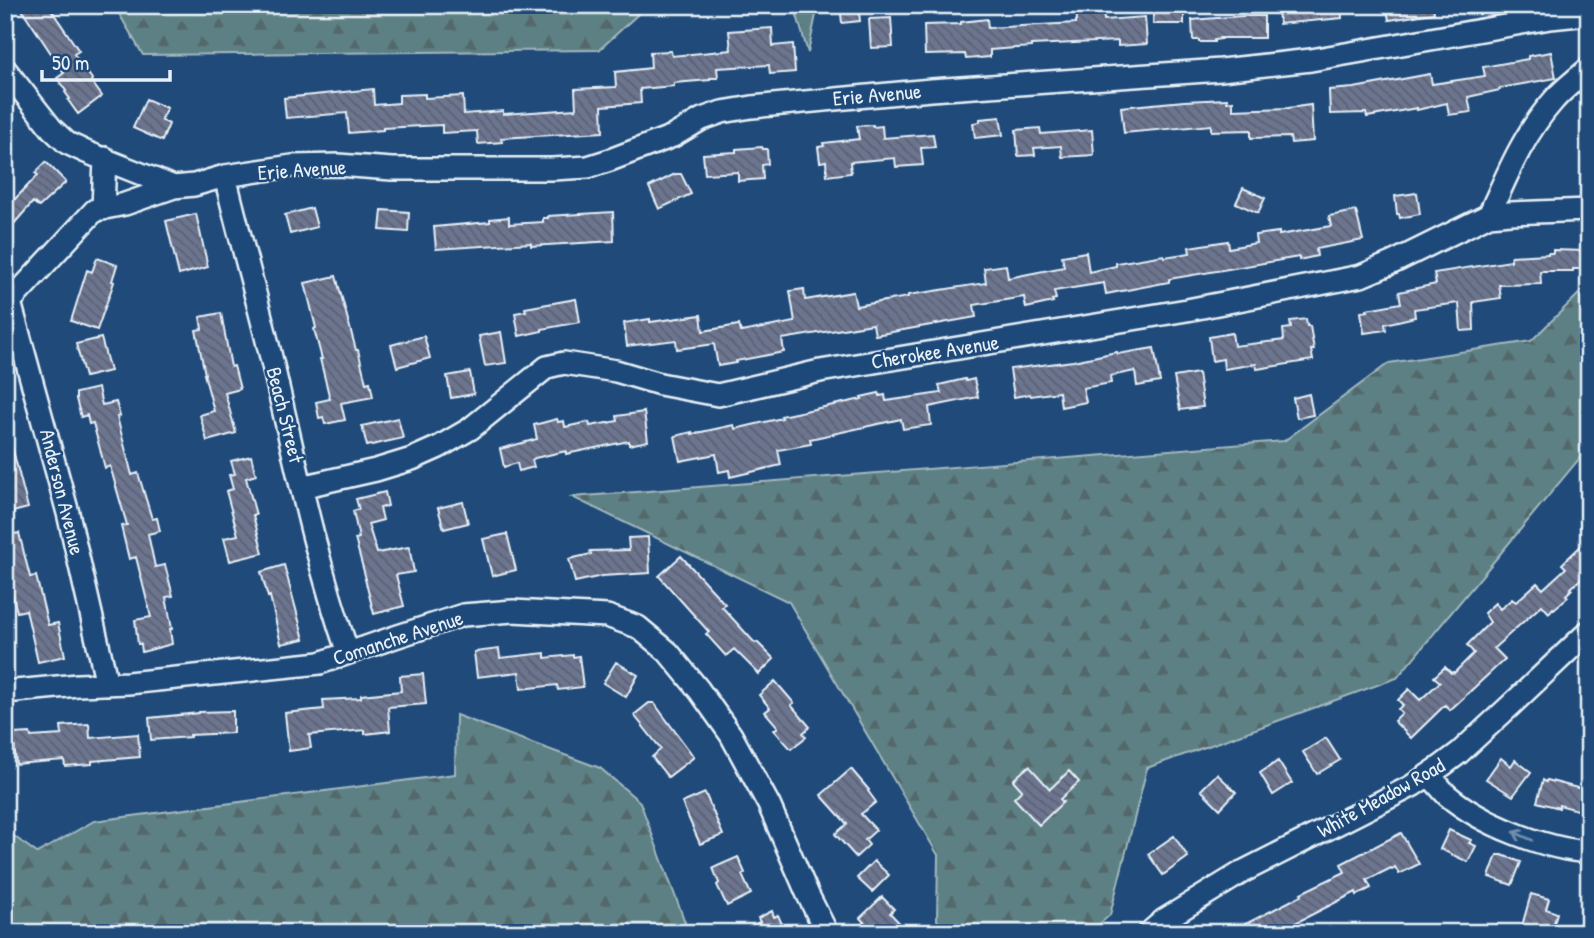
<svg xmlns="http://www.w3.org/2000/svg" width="1594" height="938" font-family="'Patrick Hand',sans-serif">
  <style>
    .forest { fill: url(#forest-firs); stroke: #a2b8be; stroke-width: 2 }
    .building { fill: url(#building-back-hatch); stroke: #e8f1f8; stroke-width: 2 }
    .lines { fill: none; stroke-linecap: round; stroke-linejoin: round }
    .minor-casing { stroke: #e8f1f8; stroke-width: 26 }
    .minor { stroke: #1f4a7a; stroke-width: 21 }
    .oneway { stroke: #6f8dac }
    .labels { text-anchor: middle; stroke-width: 5; stroke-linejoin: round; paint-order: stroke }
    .street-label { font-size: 21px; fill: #e8f1f8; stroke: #1f4a7a }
  </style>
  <defs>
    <pattern id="forest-firs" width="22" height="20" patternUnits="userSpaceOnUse" patternTransform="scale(1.75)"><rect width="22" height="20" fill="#5d8084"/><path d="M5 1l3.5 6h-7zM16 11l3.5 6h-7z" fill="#53676a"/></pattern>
    <pattern id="building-back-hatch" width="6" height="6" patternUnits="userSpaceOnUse" patternTransform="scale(1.75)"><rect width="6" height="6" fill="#6c748f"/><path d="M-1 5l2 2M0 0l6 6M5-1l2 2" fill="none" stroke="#5b6070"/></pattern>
  </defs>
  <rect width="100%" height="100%" fill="#1f4a7a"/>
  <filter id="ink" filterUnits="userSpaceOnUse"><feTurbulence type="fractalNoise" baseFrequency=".0143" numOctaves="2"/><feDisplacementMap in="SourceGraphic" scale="14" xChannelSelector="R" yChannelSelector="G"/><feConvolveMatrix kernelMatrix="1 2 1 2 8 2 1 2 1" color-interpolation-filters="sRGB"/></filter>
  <g filter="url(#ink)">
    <path class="forest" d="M114 5H648L599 50 143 55Z
      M794 5H818L808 53Z
      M1589 284V447L1397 678 1147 768 1110 915 1089 933H947L937 920 938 855 789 602 572 497 1284 441 1389 363 1531 341Z
      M456 715 600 768 640 802 689 933H5V841L11 834 37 853 94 821 455 774Z"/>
    <path class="building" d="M19 5H48L79 51 74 54 92 79 91 81 102 96 78 114 68 100 70 99 65 92 66 91 57 78 64 73Z
      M840 5H858L860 21 842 23Z
      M1076 5H1103L1104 20 1145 17 1147 44 1118 46V41L1031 45V47L990 50V57L966 59 965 54 925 55 924 25 961 24V22L987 19 988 28 1076 23V21H1077Z
      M1153 5 1184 6V24H1153Z
      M1278 5H1341L1342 18 1279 24Z
      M1386 5H1433L1434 13 1389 20Z
      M1242 16H1264V38H1220L1221 39 1214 40V42H1199V40H1193L1192 20Z
      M891 18 893 47 871 48 869 19Z
      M772 28 773 46 793 44 795 72 770 74 769 65 717 68 718 78H710V80L674 83V86L640 89 641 103 602 106 603 132 501 138 502 142 478 144 477 131 442 133V125L383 128V130L349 133 347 113 286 118 284 98 373 89 374 105 399 103V95L425 94V98L463 96 464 114 503 111V114L576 109 575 89 616 87 615 72 651 68 650 52 671 51 672 56 731 50 729 31Z
      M1551 52 1556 78 1500 88V90L1468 97 1471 112 1449 115 1447 103 1417 110V108L1367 117 1366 113 1330 114 1329 90 1354 88 1430 74 1432 84 1485 76 1483 67 1528 59V56Z
      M146 99 167 108 161 120 169 124 162 141 133 128Z
      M1227 99V102L1233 101V110L1288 108 1311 105 1313 141 1291 143 1290 137 1251 138V130L1211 131V125L1124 133 1121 107 1184 101Z
      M1000 117 1003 135 975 138 973 123 980 122V119Z
      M873 125V127L882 126 883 138 933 134 935 147 921 148 923 165 896 167 895 158 850 162 851 173 827 176 826 161 820 162 818 147 824 146 823 143 859 139 857 126Z
      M1040 128 1041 134 1092 130 1094 155 1062 157 1061 146 1034 148 1035 155 1018 156 1016 130Z
      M762 147 763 149H767L768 164 762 165 763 179 738 181V172L705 174 703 154 736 152V149Z
      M46 162 66 182 39 207 33 202 5 234V192L14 200 38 175 35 173Z
      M675 174H681L691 194 659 209 649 187Z
      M1243 188 1265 198 1258 213 1236 203Z
      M1417 193 1420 214 1400 218 1399 214H1397L1395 196Z
      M312 208 317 227 290 234 285 215Z
      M382 210 409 212 408 232 380 230Z
      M1356 211 1363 240 1316 249 1317 256 1299 260V257L1169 279V282L1106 294 1104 283 1054 291 1056 299 1052 300 1053 302 1026 308 1024 297 974 305 976 317 875 335 873 324 782 339 784 352 736 361V363L718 366 714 344 677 349 676 340 627 346 624 323 650 319V322L701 315 703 331 739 325 741 332 795 322 790 291 804 289 805 300 853 292 856 306 908 297V295L986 283 984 268 1006 265 1008 278 1064 267 1062 256 1086 252 1089 272 1116 266V263L1164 255 1165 257 1190 253 1189 247 1228 241 1229 248 1256 243 1255 235 1279 232V235L1331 226 1329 216Z
      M613 212 614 241 531 246V243L436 249 434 227 490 222V219L509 217V224L543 222V218H548V216Z
      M196 214 208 267 179 275 166 221Z
      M1553 250 1585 251V269H1573V271H1540L1541 284 1499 285 1501 298 1473 302 1474 330 1461 331 1459 303 1414 309 1415 317 1385 324 1386 330 1364 333 1361 312 1368 311 1367 309 1401 303 1399 292 1436 284 1434 273 1511 261V256L1548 254V253H1553Z
      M97 258 117 265 112 281 114 282 97 330 71 321 87 270 92 272Z
      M336 276 356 350H358L366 383 370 382 373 397 341 403 345 420 325 424 323 417 319 418 316 402 330 399 320 359H322L314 329 316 328 305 283Z
      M576 299 580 322 542 329V331L519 336 515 313 526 311 525 308Z
      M221 313 231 367 234 366 240 389 225 393 236 433 207 441 200 415 214 411 204 374H205L196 330 202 329 200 317Z
      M1306 319 1307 326H1310L1314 350H1311L1313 360 1257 369 1256 364 1224 369 1223 359 1212 361 1209 337 1232 333 1234 346 1284 340 1283 329 1291 328 1290 321Z
      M501 332 506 363 485 366 479 336Z
      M424 336 430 358 397 367 391 345Z
      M101 338 110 371 85 377 76 344Z
      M1154 348 1160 382 1137 386 1135 371 1110 376 1111 383 1083 388 1086 402 1061 407 1059 392 1031 396 1030 394 1014 397 1010 369 1073 361 1117 352 1118 354Z
      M470 372 474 394 451 398 447 376Z
      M1198 373 1203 407 1180 410 1174 377Z
      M965 379 966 381 974 379 978 397 929 407 931 425 903 429 901 419 810 439 811 444 778 450 781 465 730 477 729 470 719 472 716 454 680 461 675 436 692 432V434L734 425 735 429 782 418 781 416 862 399 861 397 879 393 880 396 885 395 886 401 941 393 939 385Z
      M98 388 102 405 116 402 120 416 117 417 132 475 138 473 152 519 157 518 160 531 148 534 155 567 165 565 173 596 166 597 172 629H170L172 644 142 652 141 644H138L135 620 151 617 136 557 129 559 121 526 127 525 110 466 105 468 93 423 89 424 87 415 81 417 76 399V393Z
      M1309 394 1313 415 1297 418 1293 398Z
      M644 412 648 441 629 445V441L566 454V451L535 458 532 460 534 467 519 471 517 463 504 467 500 449 537 439 534 425 557 419 558 422 564 421 565 427 589 422 590 426 618 421 617 416Z
      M398 418 403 438 367 446 362 426Z
      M10 439 28 508 5 514V440Z
      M251 456 256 475 246 478 256 515H253L263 553 230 561 224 538 238 535 226 491 233 489 229 475 235 474 231 461Z
      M385 492 388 506 380 508 383 520 368 524 377 553 409 547 414 572 396 575 404 606 374 614 365 579H366L355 539 359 538 353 511 359 509 356 499Z
      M463 502 468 523 444 529 438 508Z
      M19 533 30 577 36 576 48 625 58 623 65 656 38 662 26 610 17 612 5 566V536Z
      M507 534 516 570 492 576 483 539Z
      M648 537 650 573 602 576 575 582 569 559 591 554 590 551 629 550 628 538Z
      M1589 538V571L1571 588 1572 589 1566 595 1568 597 1554 609 1553 608 1549 613 1542 605 1494 648 1505 659 1450 710 1445 705 1411 738 1394 721 1402 713 1398 709 1403 705 1398 700 1409 689 1420 700 1440 682 1434 677 1445 667 1451 673 1453 672 1454 673 1474 653 1467 645 1490 622 1484 613 1495 603 1500 609 1512 599 1516 602 1537 583 1543 589 1566 568 1562 564Z
      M681 556 725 604 722 607 755 643 757 642 774 659 759 674 734 649 726 656 706 634 709 632 659 576Z
      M284 565 304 639 281 644 270 596 268 597 261 572Z
      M499 649 500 658 545 653V658L573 655V657L579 656 583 687 558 690 557 685 521 689 519 672 477 677 474 652Z
      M616 662 638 675 626 697 603 683Z
      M423 674 426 704 388 707 390 731 365 734V730L309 735 311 748 289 751 285 713 324 709 323 700 361 698V695L401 691 400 676Z
      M775 681 794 703 791 705 810 727 803 733 806 737 791 749 774 730 778 727 765 712 770 708 759 695Z
      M649 703H654L694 757 668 777 652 757 661 749 634 715Z
      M233 711V733L190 735V737L151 740 149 718 199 713V712Z
      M89 724 90 738 138 734 140 757 92 761V764L65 766 64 760 16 764 13 734 30 733 31 737 62 735 61 726Z
      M1326 738 1340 760 1317 774 1303 752Z
      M1501 758 1511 766 1515 760 1531 772 1513 796 1486 779Z
      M1278 761 1292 783 1273 795 1260 773Z
      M1029 766 1050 789 1069 771 1079 782 1060 799 1063 802 1039 825 1014 798 1022 790 1013 780Z
      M851 769 869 790 868 791 876 802 861 814 876 830 865 840 869 845 856 857 835 834 847 824 821 795Z
      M1217 774 1236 792 1220 809 1201 790Z
      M1543 780 1546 782 1547 780 1589 791V813L1559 805V808L1537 802Z
      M705 793 723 835 700 844 682 803Z
      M1449 830 1471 840 1469 843 1476 846 1468 862 1440 849Z
      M1401 833 1419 864 1399 874 1395 867 1392 869 1391 868 1367 880 1371 888 1357 895 1356 892 1276 933H1228L1302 895 1301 893 1345 872 1341 864Z
      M1174 836 1188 857 1163 875 1148 854Z
      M1497 855H1502L1521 862 1512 885 1489 877Z
      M738 857 745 873 742 875 751 894 727 906 717 885 719 883 713 868Z
      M874 861 889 875 872 892 857 878Z
      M1531 894 1549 899 1546 909 1557 913 1551 933H1520Z
      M882 897 894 909 890 913 909 933H874L860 918Z
      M772 911 774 917 778 915 786 933H736L760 922 758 918Z"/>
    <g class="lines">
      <g class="minor-casing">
        <path id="minor" d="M5 69 52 129 67 143 86 152 174 187
          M225 176C239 235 256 294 270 353 294 453 314 555 348 653
          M103 209 105 158
          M1489 215C1507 175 1523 135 1553 101 1563 89 1577 79 1589 68
          M10 302 68 513 107 684
          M5 307 95 210 125 204 174 187 194 185 225 176 292 166 338 165 392 169H552L588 167 610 160 673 136 702 119 722 112 752 107 931 90 1221 70 1311 60 1550 18 1589 14
          M301 487 376 470 412 459 439 447 470 429 547 367 564 363 616 371 660 384 718 395 820 371 1187 310 1361 276 1394 262 1489 215 1510 213 1589 210
          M5 692 78 685 128 683 320 663 395 637 463 615 513 611 607 616 638 627 668 652 699 690 731 735 769 805 808 895 827 933
          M1429 775C1435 781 1441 789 1447 795 1481 824 1545 849 1589 852
          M1149 933 1164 920 1244 871 1412 786 1443 765 1459 753 1511 705 1589 631"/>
      </g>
      <use href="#minor" class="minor"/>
    </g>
    <defs><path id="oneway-shaft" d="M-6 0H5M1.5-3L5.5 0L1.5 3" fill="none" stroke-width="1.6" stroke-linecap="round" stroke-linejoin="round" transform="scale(1.75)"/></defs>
    <use class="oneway" href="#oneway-shaft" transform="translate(1523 836) rotate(-156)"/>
  </g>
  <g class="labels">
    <g class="street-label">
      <text transform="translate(877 95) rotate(-5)" y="7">Erie Avenue</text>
      <text transform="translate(302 170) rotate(-4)" y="7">Erie Avenue</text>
      <text transform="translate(935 352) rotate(-9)" y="7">Cherokee Avenue</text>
      <text transform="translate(285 415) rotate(76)" y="7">Beach Street</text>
      <text transform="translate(62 492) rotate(76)" y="7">Anderson Avenue</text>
      <text transform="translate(398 638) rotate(-18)" y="7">Comanche Avenue</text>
      <text transform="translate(1381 798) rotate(-29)" y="7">White Meadow Road</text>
    </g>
  </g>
  <rect width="1594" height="938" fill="none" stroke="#1f4a7a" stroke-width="28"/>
  <rect x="14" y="14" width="1566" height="910" fill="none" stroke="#e8f1f8" stroke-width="2.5" filter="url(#ink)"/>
  <path d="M42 70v10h128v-10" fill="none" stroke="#e8f1f8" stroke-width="3.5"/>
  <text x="52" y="70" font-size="21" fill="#e8f1f8" stroke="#1f4a7a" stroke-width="5" paint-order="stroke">50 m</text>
</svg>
